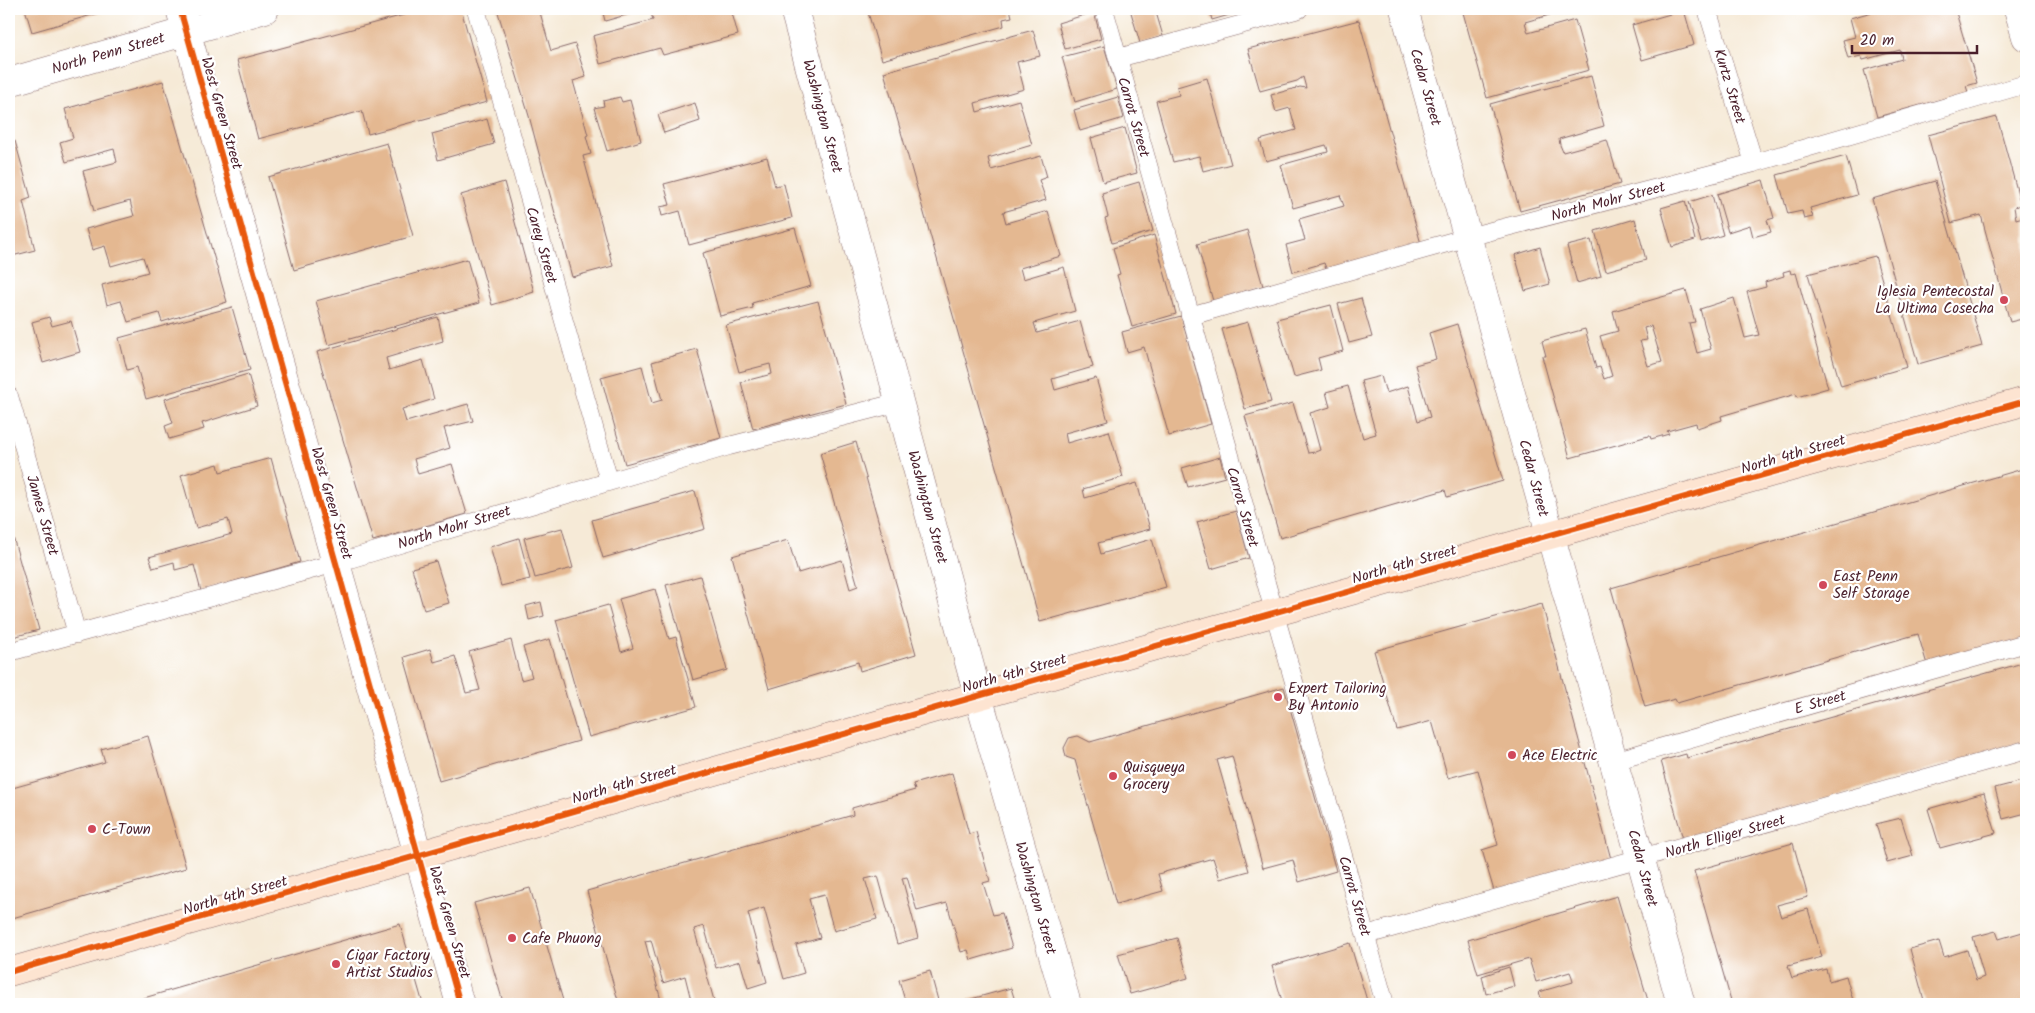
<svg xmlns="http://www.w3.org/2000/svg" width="2035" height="1013" font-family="Kalam,sans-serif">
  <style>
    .building { fill: #e4b891; fill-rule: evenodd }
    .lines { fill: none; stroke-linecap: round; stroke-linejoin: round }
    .lane-casing { stroke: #866667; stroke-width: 19 }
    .street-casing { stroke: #866667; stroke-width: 29 }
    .secondary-casing { stroke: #866667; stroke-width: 29 }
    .lane { stroke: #fff; stroke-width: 18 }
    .street { stroke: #fff; stroke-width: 28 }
    .secondary { stroke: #fde4d1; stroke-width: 28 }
    .cycleway-casing { stroke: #fff; stroke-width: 9 }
    .cycleway { stroke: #e8590c; stroke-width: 6 }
    .poi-dot { fill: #d1495b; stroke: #fff; stroke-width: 2 }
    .labels { text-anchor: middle; stroke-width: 4.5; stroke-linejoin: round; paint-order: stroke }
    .street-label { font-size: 15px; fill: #4a1f2b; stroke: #fff }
    .poi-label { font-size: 15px; fill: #4a1f2b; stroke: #fff; text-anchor: start }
  </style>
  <rect width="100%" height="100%" fill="#fff"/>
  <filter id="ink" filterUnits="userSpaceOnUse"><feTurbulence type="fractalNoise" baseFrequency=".02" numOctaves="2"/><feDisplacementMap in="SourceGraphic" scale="10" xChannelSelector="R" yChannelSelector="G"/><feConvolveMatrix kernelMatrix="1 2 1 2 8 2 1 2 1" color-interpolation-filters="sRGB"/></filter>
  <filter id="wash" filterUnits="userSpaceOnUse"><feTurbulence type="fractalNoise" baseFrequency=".0096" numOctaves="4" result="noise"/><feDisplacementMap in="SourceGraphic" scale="20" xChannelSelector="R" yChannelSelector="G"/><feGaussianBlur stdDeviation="1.12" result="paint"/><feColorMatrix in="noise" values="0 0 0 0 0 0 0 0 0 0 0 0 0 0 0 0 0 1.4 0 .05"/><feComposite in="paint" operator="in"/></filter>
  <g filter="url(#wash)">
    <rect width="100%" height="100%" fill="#f6ead7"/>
    <g id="blocks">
      <path class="building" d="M25 9H113L32 32Z
        M426 9H461L487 102 368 134 362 111 258 139 237 60Z
        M497 9H539L551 51 575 44 586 77 573 81 588 135 586 136 591 154 583 156 613 266 572 277 529 116Z
        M602 9H647L605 21Z
        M650 9H731L738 35 663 55 660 48 600 64 593 36 653 20Z
        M867 9H1010L1012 17 1003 19 1004 26 882 60Z
        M1130 9H1155L1163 36 1140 43Z
        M1209 9H1235L1236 13 1212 20Z
        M1462 9H1570L1525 22 1528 33 1575 20 1589 70 1487 98Z
        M1883 9H1955L1977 83 1966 86 1968 92 1877 117 1864 70 1902 59 1900 50 1863 60 1861 56 1848 59 1843 40 1855 37 1850 18Z
        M1684 10 1694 45 1642 60 1632 25Z
        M1094 12 1101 39 1065 49 1058 23Z
        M1359 20 1421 244 1327 271 1324 263 1293 272 1286 245 1305 240 1299 219 1344 206 1340 195 1293 208 1281 165 1328 152 1327 147 1326 145 1266 161 1260 140 1296 130 1290 108 1276 112 1271 95 1300 87 1306 88 1303 77 1297 81 1260 91 1248 49Z
        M1033 30 1040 56 1017 62 1024 89 975 103 977 112 1019 100 1032 145 988 158 991 170 1041 156 1047 177 1039 180 1046 200 1003 212 1006 223 1048 211 1061 256 1020 268 1023 279 1064 267 1075 311 1034 323 1037 333 1080 321 1093 367 1052 379 1055 390 1096 378 1108 421 1065 433 1067 443 1109 431 1123 477 1083 489 1085 498 1137 483 1150 529 1098 543 1101 554 1152 539 1166 587 1040 622 884 72Z
        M1104 46 1117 89 1075 102 1062 57Z
        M1591 76 1604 126 1559 139 1560 145 1563 152 1607 140 1620 184 1520 211 1490 104Z
        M1207 78 1231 164 1203 171 1199 156 1173 162 1156 101 1179 95 1177 87Z
        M163 81 227 302 162 322 159 313 128 322 121 301 107 305 102 285 148 272 143 257 111 266 105 246 92 250 86 229 134 216 132 209 130 201 94 211 83 171 117 162 114 149 66 162 60 142 73 138 65 109Z
        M620 97 622 102 630 100 641 141 607 151 594 108 604 106 603 101Z
        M1118 97 1124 118 1080 131 1074 110Z
        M695 103 700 121 664 133 658 115Z
        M1997 117 2021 205 2014 207 2016 219 2026 216V325H2024L2022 319 2010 322 1981 215 1951 223 1928 135Z
        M487 119 494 144 438 160 432 134Z
        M1125 128 1137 173 1103 182 1091 138Z
        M9 130 12 141H15L31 198 23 201 35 250 12 256 11 253H9Z
        M387 143 413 236 294 270 268 177Z
        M1846 156 1857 195 1810 208 1813 217 1804 219 1802 211 1788 214 1777 175Z
        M767 157 775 186 784 184 792 218 689 245 680 211 662 216 660 207 670 205 664 184Z
        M1763 180 1774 218 1767 220 1771 232 1753 237 1750 225 1728 232 1717 194Z
        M1935 181 1982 346 1918 364 1872 199Z
        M504 182 534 292 492 305 461 195Z
        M1139 182 1153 231 1112 243 1105 218 1108 217 1102 193Z
        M1712 195 1723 235 1701 242 1689 202Z
        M1685 201 1695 240 1672 247 1661 208Z
        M1635 219 1646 260 1606 271 1595 231Z
        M795 228 811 286 752 303 753 308 720 316 703 253Z
        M1247 230 1263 286 1213 301 1197 244Z
        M1154 235 1176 314 1132 327 1117 275 1120 274 1113 248Z
        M1591 240 1601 276 1577 283 1567 246Z
        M1540 247 1550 284 1525 291 1515 255Z
        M1875 256 1907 367 1841 386 1808 274Z
        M467 259 479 303 328 345 316 301Z
        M1790 270 1791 274 1796 273 1828 388 1797 397 1796 394 1721 416 1722 420 1697 428 1696 423 1667 431 1669 434 1651 439 1650 436H1648L1570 458 1542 356H1546L1542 341 1585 329 1596 368 1600 367 1604 379 1612 376 1600 336 1618 331 1613 311 1686 290 1695 322 1689 323 1697 353 1711 349 1700 309 1734 298 1745 338 1759 335 1747 292 1766 287 1765 282 1784 276 1783 272ZM1651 326 1662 362 1648 366 1640 341 1647 340 1644 328Z
        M1361 298 1372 337 1349 343 1338 304Z
        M818 301 846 404 753 429 741 382 772 374 770 364 739 372 726 325Z
        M1331 305 1343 351 1318 358 1321 370 1294 377 1277 319Z
        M232 307 250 370 146 399 137 367 127 370 119 338Z
        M1181 316 1211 424 1169 436 1144 347 1127 352 1122 332Z
        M49 317 52 326 71 321 80 352 43 363 32 322Z
        M438 317 443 341 386 358 389 370 423 360 434 399 402 409 406 422 468 404 473 421 444 428 450 448 414 459 418 474 452 464 467 514 373 541 317 352Z
        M1248 322 1271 402 1245 409 1222 329Z
        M1457 324 1503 481 1447 497 1445 490 1280 538 1245 416 1293 403 1308 453 1315 452 1320 450 1310 413 1330 407 1326 392 1348 386 1363 438 1369 436 1376 434 1361 381 1381 376 1386 393 1408 386 1418 421 1430 417 1415 365 1436 359 1429 333Z
        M697 349 721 438 625 464 601 377 642 366 652 403 662 400 652 362Z
        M248 374 257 406 202 423 204 429 169 439 165 426 173 423 165 399Z
        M856 442 916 654 860 671 858 662 769 689 732 556 788 540 798 573 842 560 850 589 858 586 820 453Z
        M1220 457 1225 477 1188 487 1182 468Z
        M271 458 300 562 201 591 194 565 175 570 174 562 153 568 149 557 232 534 228 519 196 528 181 475 218 464 220 472Z
        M2026 468V640L1928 668 1918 634 1677 703 1675 699 1645 707 1611 588Z
        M695 491 705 529 603 558 592 520Z
        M1236 511 1249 558 1211 569 1197 522Z
        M562 528 573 568 535 578 524 538Z
        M13 537 39 630 9 638V538Z
        M519 538 530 579 501 586 490 547Z
        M436 561 449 603 424 610 412 568Z
        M700 576 727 670 693 680 666 585Z
        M655 589 669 639 676 637 696 707 589 737 556 620 608 605 621 652 633 648 619 599Z
        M541 602 544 616 529 620 526 606Z
        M1542 604 1611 859 1494 891 1482 850 1498 845 1478 770 1448 778 1432 721 1397 730 1374 651Z
        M550 639 579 741 439 781 404 657 430 649 434 662 455 656 466 693 480 690 469 652 511 640 521 680 532 677 523 647Z
        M2026 662V741L1683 839 1661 761 1686 754 1687 758Z
        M1284 687 1336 871 1299 882 1293 860 1263 868 1232 756 1217 760 1249 871 1220 879 1213 858 1158 874 1163 891 1116 904 1075 760 1066 757 1064 748 1069 738 1078 736 1090 742Z
        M148 736 186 868 9 919V789L105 762 101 749Z
        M952 773 969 834 976 832 990 881 983 883 993 915 1002 913 1012 948 971 960 968 950 961 952 947 903 917 911 907 877 902 878 918 938 897 944 878 876 865 879 877 919 834 931 824 895 809 899 820 938 796 945 804 973 784 979 764 908 748 913 767 982 748 988 740 961 716 968 704 926 694 929 715 1004H692L685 976 663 983 651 940 645 941 662 1004H619L587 891 853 815 852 808 915 790 913 784Z
        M2026 780V813L2003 819 1995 788Z
        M1984 793 1996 833 1940 848 1928 809Z
        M1901 818 1913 856 1887 863 1876 824Z
        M1793 843 1808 897 1777 905 1781 917 1808 909 1822 957 1788 966 1792 978 1826 969 1829 981 1846 976 1854 1004H1732L1694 871Z
        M530 888 564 1004H516L515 998 503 1002 474 903Z
        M1617 896 1649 1004H1543L1539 992 1573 982 1572 977 1570 972 1536 982 1529 959 1478 974 1468 940Z
        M400 924 423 1004H123Z
        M1996 931 1999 939 2026 931V1004H1925L1910 949 1939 941 1944 957 1967 950 1976 980 1984 977 1973 937Z
        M1177 938 1188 978 1130 994 1118 954Z
        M1350 943 1368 1004H1273L1282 1001 1272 966Z
        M1509 967 1514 986 1486 994 1482 976Z
        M930 971 939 1004H906L899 980Z
        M1011 988 1016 1004H953Z"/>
    </g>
  </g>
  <g filter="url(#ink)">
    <use href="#blocks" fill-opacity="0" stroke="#866667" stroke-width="1"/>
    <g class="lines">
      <g class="lane-casing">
        <path id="lane" d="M476 9 609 481
          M1104 9 1385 1004
          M1707 9 1754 163
          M1118 58 1299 9
          M1190 316 1468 237 1754 163 2026 84
          M9 396 77 634
          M9 652 336 563 729 446 900 402
          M1614 761 2026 643
          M1366 935 2026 750"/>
      </g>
      <g class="street-casing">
        <path id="street" d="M180 9 460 1004
          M794 9 978 696 1067 1004
          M1404 9 1681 1004
          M2018 9 2026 37
          M9 82 265 9"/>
      </g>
      <g class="secondary-casing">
        <path id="secondary" d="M9 972 978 696 2026 401"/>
      </g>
      <use href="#lane" class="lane"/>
      <use href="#street" class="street"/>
      <use href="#secondary" class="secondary"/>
      <g class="cycleway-casing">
        <path id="cycleway" d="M180 9 460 1004
          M9 972 978 696 2026 401"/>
      </g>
      <use href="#cycleway" class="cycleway"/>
    </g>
  </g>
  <g class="poi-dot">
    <circle cx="2004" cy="300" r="5"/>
    <circle cx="1823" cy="585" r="5"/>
    <circle cx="1278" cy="697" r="5"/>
    <circle cx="1512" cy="755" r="5"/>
    <circle cx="1113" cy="776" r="5"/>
    <circle cx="92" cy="829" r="5"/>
    <circle cx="512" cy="938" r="5"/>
    <circle cx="336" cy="964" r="5"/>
  </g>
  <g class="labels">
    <g class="street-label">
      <text transform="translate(108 53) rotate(-16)" y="5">North Penn Street</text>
      <text transform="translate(1730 86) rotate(73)" y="5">Kurtz Street</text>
      <text transform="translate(1426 87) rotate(74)" y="5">Cedar Street</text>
      <text transform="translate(222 113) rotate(74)" y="5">West Green Street</text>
      <text transform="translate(823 116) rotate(75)" y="5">Washington Street</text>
      <text transform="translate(1134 117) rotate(74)" y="5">Carrot Street</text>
      <text transform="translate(1608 201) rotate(-15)" y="5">North Mohr Street</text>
      <text transform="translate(542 245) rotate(74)" y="5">Carey Street</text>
      <text transform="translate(1793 454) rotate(-16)" y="5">North 4th Street</text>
      <text transform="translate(1534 478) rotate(75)" y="5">Cedar Street</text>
      <text transform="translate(332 503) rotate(74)" y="5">West Green Street</text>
      <text transform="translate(928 507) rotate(75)" y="5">Washington Street</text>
      <text transform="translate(1243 507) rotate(74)" y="5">Carrot Street</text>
      <text transform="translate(43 515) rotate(74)" y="5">James Street</text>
      <text transform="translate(454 527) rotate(-17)" y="5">North Mohr Street</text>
      <text transform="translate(1404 564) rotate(-16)" y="5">North 4th Street</text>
      <text transform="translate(1014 673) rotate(-16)" y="5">North 4th Street</text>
      <text transform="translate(1820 702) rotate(-16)" y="5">E Street</text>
      <text transform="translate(624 784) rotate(-16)" y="5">North 4th Street</text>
      <text transform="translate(1725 836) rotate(-16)" y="5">North Elliger Street</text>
      <text transform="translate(1643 868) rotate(75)" y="5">Cedar Street</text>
      <text transform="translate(235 895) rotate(-16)" y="5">North 4th Street</text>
      <text transform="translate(1355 896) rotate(74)" y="5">Carrot Street</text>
      <text transform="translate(1036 898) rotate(74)" y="5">Washington Street</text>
      <text transform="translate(450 922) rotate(74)" y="5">West Green Street</text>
    </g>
    <g class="poi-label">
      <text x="1994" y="296" text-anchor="end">Iglesia Pentecostal<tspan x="1994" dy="17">La Ultima Cosecha</tspan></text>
      <text x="1833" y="581">East Penn<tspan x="1833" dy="17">Self Storage</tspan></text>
      <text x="1288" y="693">Expert Tailoring<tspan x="1288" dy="17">By Antonio</tspan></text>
      <text x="1522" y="760">Ace Electric</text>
      <text x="1123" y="772">Quisqueya<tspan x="1123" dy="17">Grocery</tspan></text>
      <text x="102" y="834">C-Town</text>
      <text x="522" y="943">Cafe Phuong</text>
      <text x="346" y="960">Cigar Factory<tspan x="346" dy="17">Artist Studios</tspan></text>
    </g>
  </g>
  <rect width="2035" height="1013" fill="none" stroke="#fff" stroke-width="30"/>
  <path d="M1852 45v8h125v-8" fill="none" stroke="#4a1f2b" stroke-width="2.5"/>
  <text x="1860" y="45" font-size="15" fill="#4a1f2b" stroke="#ffffff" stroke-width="4" paint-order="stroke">20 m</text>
</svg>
